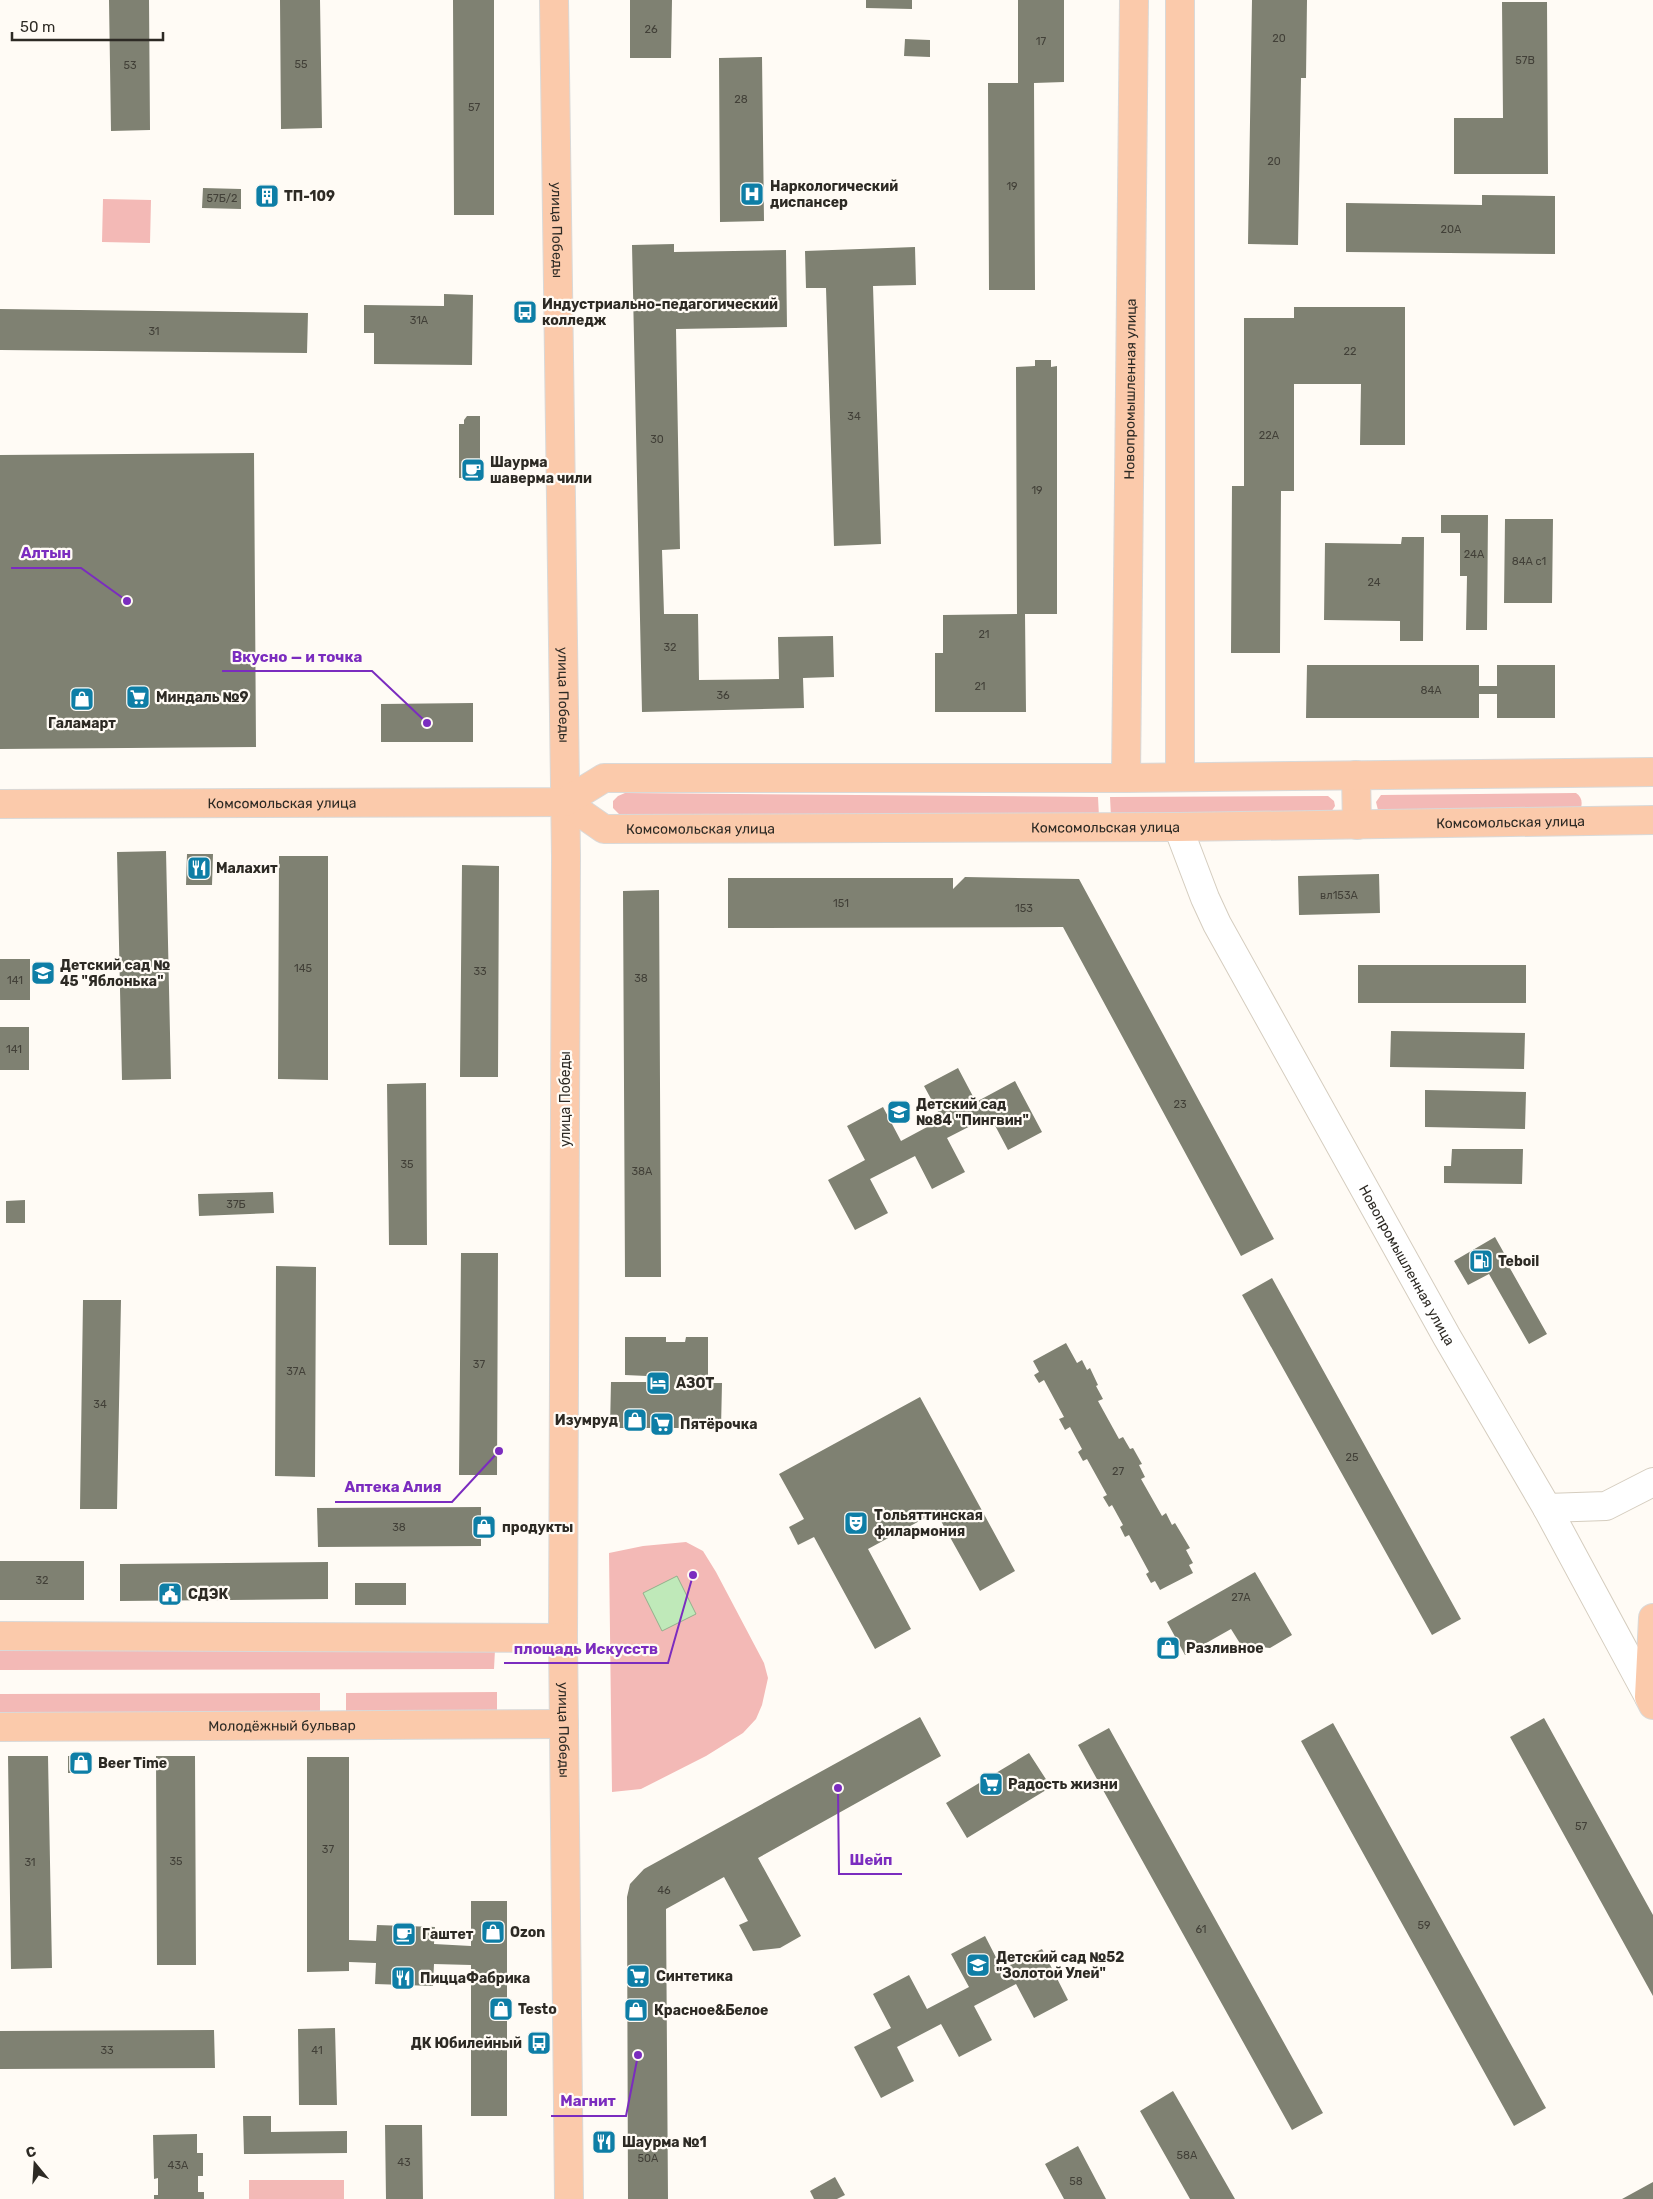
<svg xmlns="http://www.w3.org/2000/svg" width="1653" height="2199" font-family="Rubik,sans-serif">
  <style>
    .green { fill: #f3b9b6 }
    .water { fill: #bfe9b9; stroke: #93b08c }
    .building { fill: #7f8172 }
    .lines { fill: none; stroke-linecap: round; stroke-linejoin: round }
    .minor-casing { stroke: #d5cdbf; stroke-width: 30 }
    .major-casing { stroke: #d9d9d8; stroke-width: 30 }
    .minor { stroke: #fff; stroke-width: 28 }
    .major { stroke: #fbcaab; stroke-width: 28 }
    .labels { text-anchor: middle; stroke-width: 4.5; stroke-linejoin: round; paint-order: stroke }
    .number-label { font-size: 11px; fill: #424038 }
    .poi-label { font-size: 14px; font-weight: bold; fill: #2d2a24; stroke: #fffbf5; text-anchor: start }
    .street-label { font-size: 14px; fill: #2d2a24; stroke: #fffbf5 }
    .leader { fill: none; stroke: #7b2cbf; stroke-width: 2 }
    .callout-dot { fill: #7b2cbf; stroke: #fffbf5; stroke-width: 2 }
    .callout-label { font-size: 15px; text-anchor: middle; font-weight: bold; fill: #7b2cbf; stroke: #fffbf5; stroke-width: 4.5; stroke-linejoin: round; paint-order: stroke }
  </style>
  <rect width="100%" height="100%" fill="#fffbf5"/>
  <path class="green" d="M103 199 151 200 150 243 102 242Z
    M625 793 1098 797 1099 817H622L613 808V801L618 796Z
    M1576 793C1582 797 1583 803 1580 810H1378L1376 802 1381 795Z
    M1328 796 1334 801 1335 806 1331 812 1111 817 1110 797Z
    M686 1542 703 1551 716 1572 764 1663 768 1678 762 1705 756 1719 743 1733 706 1756 641 1789 612 1792 609 1553 643 1546Z
    M495 1650 494 1669 0 1670V1651Z
    M497 1692V1711L346 1712V1693Z
    M320 1693V1714H0V1694Z
    M249 2180H344V2199H249Z"/>
  <path class="water" d="M677 1576 696 1614 662 1631 643 1593Z"/>
  <path class="building" d="M109 0H149L150 130 111 131Z
    M280 0H320L322 128 281 129Z
    M453 0H494V215H454Z
    M630 0H672L671 58H630Z
    M866 0H912V9L866 8Z
    M1018 0H1064V82L1034 83 1035 290H989L988 83H1018Z
    M1252 0H1307L1306 78H1301L1298 245 1248 244Z
    M1502 2H1547L1548 174H1454V118H1503Z
    M905 39 930 40V57L904 56Z
    M762 57 764 221 720 222 719 58Z
    M203 188 241 189V209L202 208Z
    M261 188H274V204H261Z
    M1482 195 1555 196V254L1346 252V203L1482 205Z
    M674 244V252L786 250 787 327 676 329 680 549 662 550 664 614H698L699 680 779 679 778 637 833 636 834 677 803 678 804 708 642 712 632 245Z
    M915 247 916 285 873 286 881 544 834 546 826 288H806L805 251Z
    M444 294 473 295 472 365 374 364V333H364V305L444 306Z
    M1294 307H1405V445H1360L1361 384H1294V491H1281L1280 653H1231L1232 486H1244V318H1294Z
    M0 309 308 313 307 353 0 350Z
    M1035 360H1051V367L1057 366V614H1025L1026 712H935V653H943V615L1017 614 1016 367 1035 366Z
    M467 416H480V478H459V424H464V420Z
    M254 453 256 747 0 749V455Z
    M1441 515H1488L1487 630H1466L1467 576H1460V533H1441Z
    M1505 519H1553L1552 603H1504Z
    M1402 537H1424L1423 641H1400V621L1324 620 1325 543 1401 544Z
    M1307 665H1479V686H1497V665H1555V718H1497V694H1479V718H1306Z
    M473 703V742H381V704Z
    M166 851 171 1079 122 1080 117 852Z
    M187 854H213L212 885H186Z
    M279 856H328V1080L278 1079Z
    M462 865 499 866 498 1077H460Z
    M1379 874 1380 913 1299 915 1298 876Z
    M965 877 1079 879 1274 1239 1241 1256 1063 927 728 928V878H953V889Z
    M659 890 661 1277H625L623 891Z
    M0 959H30V1000H0Z
    M1358 965H1526V1003H1358Z
    M0 1027H29V1070H0Z
    M1391 1031 1525 1033 1524 1069 1390 1067Z
    M958 1068 976 1102 1015 1081 1042 1132 1008 1150 990 1116 947 1138 965 1172 932 1189 915 1156 870 1179 888 1213 855 1230 828 1180 865 1160 847 1126 883 1107 901 1141 942 1119 924 1086Z
    M426 1083 427 1245H389L387 1084Z
    M1425 1090 1526 1092 1525 1129 1425 1127Z
    M1452 1149H1523L1522 1184 1444 1183V1166H1451Z
    M273 1192 274 1213 199 1216 198 1194Z
    M25 1200V1223H6V1201Z
    M1495 1237 1509 1262 1507 1263 1547 1334 1529 1344 1489 1274 1468 1285 1454 1261Z
    M461 1253H498L497 1475H459Z
    M276 1266 316 1267 315 1477 275 1476Z
    M1272 1278 1461 1619 1432 1635 1242 1295Z
    M83 1300H121L117 1509H80Z
    M625 1337H666V1342H685L686 1337H708V1376H689V1383H722L721 1428H610L611 1382H647V1376L625 1375Z
    M1066 1343 1077 1363 1082 1360 1087 1370 1090 1368 1098 1385 1096 1386 1103 1399 1098 1401 1119 1439 1123 1437 1130 1449 1133 1448 1142 1464 1139 1465 1145 1477 1141 1479 1162 1516 1166 1513 1172 1525 1175 1523 1190 1548 1186 1550 1193 1563 1189 1565 1193 1573 1160 1590 1155 1581 1151 1583 1146 1574 1149 1572 1129 1535 1125 1537 1120 1527 1123 1525 1112 1505 1109 1507 1103 1497 1107 1495 1087 1459 1083 1461 1078 1452 1082 1449 1070 1427 1065 1430 1059 1419 1064 1417 1044 1380 1039 1383 1034 1375 1039 1372 1033 1361Z
    M920 1397 1015 1571 980 1591 936 1512 868 1549 911 1629 875 1649 814 1537 798 1545 789 1527 804 1519 779 1474Z
    M481 1507V1546L318 1547 317 1508Z
    M0 1561H84V1600H0Z
    M328 1562V1599L120 1601V1564Z
    M1255 1572 1292 1635 1270 1648 1241 1645 1231 1629 1185 1655 1167 1622Z
    M355 1583H406V1605H355Z
    M920 1717 941 1756 758 1858 801 1936 780 1948 753 1951 739 1925 748 1921 724 1877 666 1909 668 2199H628L627 1897 630 1884 644 1869Z
    M1544 1718 1653 1915V1996L1510 1737Z
    M1333 1723 1546 2108 1514 2126 1301 1741Z
    M1109 1728 1323 2113 1292 2130 1078 1745Z
    M1029 1753 1051 1787 967 1838 946 1803Z
    M8 1756H48L52 1968 11 1969Z
    M68 1756H91V1773H68Z
    M156 1756H195L196 1965H157Z
    M307 1757H349V1940L376 1941 377 1925 435 1927 434 1944 471 1946V1901H507V2116H471V1965L434 1964 433 1986 375 1984 376 1963 349 1962V1971L307 1972Z
    M985 1936 1002 1969 1042 1949 1068 2000 1034 2018 1016 1984 974 2006 992 2040 959 2057 941 2024 897 2047 914 2081 881 2098 854 2047 891 2028 873 1994 909 1975 927 2009 969 1987 951 1954Z
    M335 2028 337 2105H299L298 2029Z
    M214 2030 215 2068 0 2069V2031Z
    M1173 2091 1235 2199H1190L1140 2111Z
    M243 2116H271V2132L347 2131V2153L244 2154Z
    M385 2125H422L423 2199H386Z
    M197 2134V2153H203V2176H198V2192H204V2199H154V2195H158V2178L154 2179 153 2135Z
    M1078 2146 1106 2199H1064L1045 2164Z
    M835 2177 845 2195 837 2199H814L810 2191Z
    M1653 2182V2199H1622Z"/>
  <g class="lines">
    <g class="minor-casing">
      <g id="minor">
        <path id="s1" d="M1178 827 1205 898 1217 924 1447 1337 1547 1508 1649 1697"/>
        <path d="M1547 1508 1606 1506 1653 1482"/>
      </g>
    </g>
    <g class="major-casing">
      <g id="major">
        <path id="s2" d="M554 0 566 856 563 1638 569 2199"/>
        <path d="M1180 0V777"/>
        <path d="M1356 775 1357 825"/>
        <path id="s3" d="M1126 778 1134 0"/>
        <path id="s4" d="M565 802 604 829 1178 827 1653 820"/>
        <path id="s5" d="M0 804 565 802 604 778H1126L1653 772"/>
        <path d="M1653 1618 1649 1697 1653 1705"/>
        <path d="M0 1636 563 1638"/>
        <path id="s6" d="M0 1727 564 1724"/>
      </g>
    </g>
    <use href="#minor" class="minor"/>
    <use href="#major" class="major"/>
  </g>
  <defs>
    <g id="hospital-square" transform="scale(1.25)"><rect x="-9" y="-9" width="18" height="18" rx="4" fill="#0e7ea6" stroke="#fffbf5"/><path d="M-5-5h3v3.5h4V-5h3V5h-3V1.5h-4V5h-3Z" fill="#fff"/></g>
    <g id="building-square" transform="scale(1.25)"><rect x="-9" y="-9" width="18" height="18" rx="4" fill="#0e7ea6" stroke="#fffbf5"/><path d="M-4-6H4V6H1V3H-1V6H-4ZM-2.5-4.3h1.7v1.8h-1.7ZM.8-4.3h1.7v1.8H.8ZM-2.5-1h1.7V.8h-1.7ZM.8-1h1.7V.8H.8Z" fill="#fff"/></g>
    <g id="bus-square" transform="scale(1.25)"><rect x="-9" y="-9" width="18" height="18" rx="4" fill="#0e7ea6" stroke="#fffbf5"/><path d="M-5-6H5V4H4V6H2V4H-2V6H-4V4H-5ZM-3.5-4V0h7V-4ZM-3.5 1.2v1.5H-2V1.2ZM2 1.2v1.5H3.5V1.2Z" fill="#fff"/></g>
    <g id="cafe-square" transform="scale(1.25)"><rect x="-9" y="-9" width="18" height="18" rx="4" fill="#0e7ea6" stroke="#fffbf5"/><path d="M-5.5-4.5H6V0H3Q3 3.5 0 3.5H-2.5Q-5.5 3.5-5.5 0ZM3-3.2v2h1.7v-2ZM-6 4.5H4V6H-6Z" fill="#fff"/></g>
    <g id="supermarket-square" transform="scale(1.25)"><rect x="-9" y="-9" width="18" height="18" rx="4" fill="#0e7ea6" stroke="#fffbf5"/><path d="M-6-5.5h2.5l.6 2H6L4.5 2H-2.5L-4.4-4H-6ZM-1.5 3.2a1.3 1.3 0 1 0 .1 0ZM3 3.2a1.3 1.3 0 1 0 .1 0Z" fill="#fff"/></g>
    <g id="shop-square" transform="scale(1.25)"><rect x="-9" y="-9" width="18" height="18" rx="4" fill="#0e7ea6" stroke="#fffbf5"/><path d="M-5-2.5h2.3a2.7 3.5 0 0 1 5.4 0H5L5.5 6h-11ZM-1.5-2.5h3a1.5 2.3 0 0 0-3 0Z" fill="#fff"/></g>
    <g id="restaurant-square" transform="scale(1.25)"><rect x="-9" y="-9" width="18" height="18" rx="4" fill="#0e7ea6" stroke="#fffbf5"/><path d="M-5-6h1v4h1v-4h1v4h1v-4h1v5L-1.5 .5V6h-2V.5L-5-1ZM5-6V6H3V1.5H1.5Q1.5-4 5-6Z" fill="#fff"/></g>
    <g id="school-square" transform="scale(1.25)"><rect x="-9" y="-9" width="18" height="18" rx="4" fill="#0e7ea6" stroke="#fffbf5"/><path d="M0-5L7-2L0 1L-7-2ZM-4 1L0 2.5L4 1V4Q0 6-4 4Z" fill="#fff"/></g>
    <g id="fuel-square" transform="scale(1.25)"><rect x="-9" y="-9" width="18" height="18" rx="4" fill="#0e7ea6" stroke="#fffbf5"/><path d="M-5.5-6h7V0h2V4h1.3V-2.5L3-4.5l.8-.8L6-3V5H2.5V1h-1V6h-7ZM-4.2-4.7v3.2H.2V-4.7Z" fill="#fff"/></g>
    <g id="hotel-square" transform="scale(1.25)"><rect x="-9" y="-9" width="18" height="18" rx="4" fill="#0e7ea6" stroke="#fffbf5"/><path d="M-6-4.5h1.5V1H6V5H4.5V3h-9V5H-6ZM-4 0a1.8 1.8 0 1 1 3.6 0ZM.5 0V-2.5h3Q6-2.5 6 0Z" fill="#fff"/></g>
    <g id="theatre-square" transform="scale(1.25)"><rect x="-9" y="-9" width="18" height="18" rx="4" fill="#0e7ea6" stroke="#fffbf5"/><path d="M-5-5.5Q0-4 5-5.5V0Q5 5 0 6Q-5 5-5 0ZM-3.3-2.5H-1v1.5H-3.3ZM1-2.5H3.3v1.5H1ZM-2.8 1Q0 5.5 2.8 1Z" fill="#fff"/></g>
    <g id="civic-square" transform="scale(1.25)"><rect x="-9" y="-9" width="18" height="18" rx="4" fill="#0e7ea6" stroke="#fffbf5"/><path d="M-.6-6.5H3V-4.5H.6V-3L4-1V1h2V6H-6V1h2V-1L-.6-3ZM-1.2 2.5V6h2.4V2.5Z" fill="#fff"/></g>
  </defs>
  <g fill-rule="evenodd">
    <use href="#hospital-square" x="752" y="194"/>
    <use href="#building-square" x="267" y="196"/>
    <use href="#bus-square" x="525" y="312"/>
    <use href="#cafe-square" x="473" y="470"/>
    <use href="#supermarket-square" x="138" y="697"/>
    <use href="#shop-square" x="82" y="699"/>
    <use href="#restaurant-square" x="199" y="868"/>
    <use href="#school-square" x="43" y="973"/>
    <use href="#school-square" x="899" y="1112"/>
    <use href="#fuel-square" x="1481" y="1261"/>
    <use href="#hotel-square" x="658" y="1383"/>
    <use href="#shop-square" x="635" y="1420"/>
    <use href="#supermarket-square" x="662" y="1424"/>
    <use href="#theatre-square" x="856" y="1523"/>
    <use href="#shop-square" x="484" y="1527"/>
    <use href="#civic-square" x="170" y="1594"/>
    <use href="#shop-square" x="1168" y="1648"/>
    <use href="#shop-square" x="81" y="1763"/>
    <use href="#supermarket-square" x="991" y="1784"/>
    <use href="#shop-square" x="493" y="1932"/>
    <use href="#cafe-square" x="404" y="1934"/>
    <use href="#school-square" x="978" y="1965"/>
    <use href="#supermarket-square" x="638" y="1976"/>
    <use href="#restaurant-square" x="403" y="1978"/>
    <use href="#shop-square" x="501" y="2009"/>
    <use href="#shop-square" x="636" y="2010"/>
    <use href="#bus-square" x="539" y="2043"/>
    <use href="#restaurant-square" x="604" y="2142"/>
  </g>
  <g class="labels">
    <g class="number-label">
      <text x="651" y="33">26</text>
      <text x="1279" y="42">20</text>
      <text x="1041" y="45">17</text>
      <text x="1525" y="64">57В</text>
      <text x="301" y="68">55</text>
      <text x="130" y="69">53</text>
      <text x="741" y="103">28</text>
      <text x="474" y="111">57</text>
      <text x="1274" y="165">20</text>
      <text x="1012" y="190">19</text>
      <text x="222" y="202">57Б/2</text>
      <text x="1451" y="233">20А</text>
      <text x="419" y="324">31А</text>
      <text x="154" y="335">31</text>
      <text x="1350" y="355">22</text>
      <text x="854" y="420">34</text>
      <text x="1269" y="439">22А</text>
      <text x="657" y="443">30</text>
      <text x="1037" y="494">19</text>
      <text x="1474" y="558">24А</text>
      <text x="1529" y="565">84А с1</text>
      <text x="1374" y="586">24</text>
      <text x="984" y="638">21</text>
      <text x="670" y="651">32</text>
      <text x="980" y="690">21</text>
      <text x="1431" y="694">84А</text>
      <text x="723" y="699">36</text>
      <text x="1339" y="899">вл153А</text>
      <text x="841" y="907">151</text>
      <text x="1024" y="912">153</text>
      <text x="303" y="972">145</text>
      <text x="480" y="975">33</text>
      <text x="641" y="982">38</text>
      <text x="15" y="984">141</text>
      <text x="14" y="1053">141</text>
      <text x="1180" y="1108">23</text>
      <text x="407" y="1168">35</text>
      <text x="642" y="1175">38А</text>
      <text x="236" y="1208">37Б</text>
      <text x="479" y="1368">37</text>
      <text x="296" y="1375">37А</text>
      <text x="100" y="1408">34</text>
      <text x="1352" y="1461">25</text>
      <text x="1118" y="1475">27</text>
      <text x="399" y="1531">38</text>
      <text x="42" y="1584">32</text>
      <text x="1241" y="1601">27А</text>
      <text x="1581" y="1830">57</text>
      <text x="328" y="1853">37</text>
      <text x="176" y="1865">35</text>
      <text x="30" y="1866">31</text>
      <text x="664" y="1894">46</text>
      <text x="1424" y="1929">59</text>
      <text x="1201" y="1933">61</text>
      <text x="107" y="2054">33</text>
      <text x="317" y="2054">41</text>
      <text x="1187" y="2159">58А</text>
      <text x="648" y="2162">50А</text>
      <text x="404" y="2166">43</text>
      <text x="178" y="2169">43А</text>
      <text x="1076" y="2185">58</text>
    </g>
    <g class="poi-label">
      <text x="770" y="191">Наркологический<tspan x="770" dy="16">диспансер</tspan></text>
      <text x="284" y="201">ТП-109</text>
      <text x="542" y="309">Индустриально-педагогический<tspan x="542" dy="16">колледж</tspan></text>
      <text x="490" y="467">Шаурма<tspan x="490" dy="16">шаверма чили</tspan></text>
      <text x="156" y="702">Миндаль №9</text>
      <text x="82" y="728" text-anchor="middle">Галамарт</text>
      <text x="216" y="873">Малахит</text>
      <text x="60" y="970">Детский сад №<tspan x="60" dy="16">45 "Яблонька"</tspan></text>
      <text x="916" y="1109">Детский сад<tspan x="916" dy="16">№84 "Пингвин"</tspan></text>
      <text x="1498" y="1266">Teboil</text>
      <text x="676" y="1388">АЗОТ</text>
      <text x="618" y="1425" text-anchor="end">Изумруд</text>
      <text x="680" y="1429">Пятёрочка</text>
      <text x="874" y="1520">Тольяттинская<tspan x="874" dy="16">филармония</tspan></text>
      <text x="502" y="1532">продукты</text>
      <text x="188" y="1599">СДЭК</text>
      <text x="1186" y="1653">Разливное</text>
      <text x="98" y="1768">Beer Time</text>
      <text x="1008" y="1789">Радость жизни</text>
      <text x="510" y="1937">Ozon</text>
      <text x="422" y="1939">Гаштет</text>
      <text x="996" y="1962">Детский сад №52<tspan x="996" dy="16">"Золотой Улей"</tspan></text>
      <text x="656" y="1981">Синтетика</text>
      <text x="420" y="1983">ПиццаФабрика</text>
      <text x="518" y="2014">Testo</text>
      <text x="654" y="2015">Красное&amp;Белое</text>
      <text x="522" y="2048" text-anchor="end">ДК Юбилейный</text>
      <text x="622" y="2147">Шаурма №1</text>
    </g>
    <g class="street-label">
      <text dy="5" stroke="none"><textPath href="#s2" startOffset="230">улица Победы</textPath></text>
      <text dy="5" stroke="none"><textPath href="#s3" startOffset="389">Новопромышленная улица</textPath></text>
      <text dy="5" stroke="none"><textPath href="#s2" startOffset="695">улица Победы</textPath></text>
      <text dy="5" stroke="none"><textPath href="#s5" startOffset="282">Комсомольская улица</textPath></text>
      <text dy="5" stroke="none"><textPath href="#s4" startOffset="954">Комсомольская улица</textPath></text>
      <text dy="5" stroke="none"><textPath href="#s4" startOffset="549">Комсомольская улица</textPath></text>
      <text dy="5" stroke="none"><textPath href="#s4" startOffset="144">Комсомольская улица</textPath></text>
      <text transform="translate(565 1099) rotate(-90)" y="5">улица Победы</text>
      <text dy="5" stroke="none"><textPath href="#s1" startOffset="495">Новопромышленная улица</textPath></text>
      <text dy="5" stroke="none"><textPath href="#s6" startOffset="282">Молодёжный бульвар</textPath></text>
      <text dy="5" stroke="none"><textPath href="#s2" startOffset="1730">улица Победы</textPath></text>
    </g>
  </g>
  <path class="leader" d="M127 601L81 568H11M427 723L372 671H222M499 1451L452 1502H335M693 1575L668 1663H504M838 1788L839 1874H902M638 2055L626 2116H551"/>
  <g class="callout-dot">
    <circle cx="127" cy="601" r="5"/>
    <circle cx="427" cy="723" r="5"/>
    <circle cx="499" cy="1451" r="5"/>
    <circle cx="693" cy="1575" r="5"/>
    <circle cx="838" cy="1788" r="5"/>
    <circle cx="638" cy="2055" r="5"/>
  </g>
  <g class="callout-label">
    <text x="46" y="558">Алтын</text>
    <text x="297" y="662">Вкусно — и точка</text>
    <text x="393" y="1492">Аптека Алия</text>
    <text x="586" y="1654">площадь Искусств</text>
    <text x="871" y="1865">Шейп</text>
    <text x="588" y="2106">Магнит</text>
  </g>
  <g transform="translate(35 2164) rotate(342)" stroke="#fffbf5" stroke-width="4" paint-order="stroke">
  <path d="M0-4L9 19L0 12L-9 19Z" fill="#2d2a24"/>
  <text y="-8" font-size="14" font-weight="bold" text-anchor="middle" fill="#2d2a24">С</text>
  </g>
  <path d="M12 32v8h151v-8" fill="none" stroke="#2d2a24" stroke-width="2.5"/>
  <text x="20" y="32" font-size="15" fill="#2d2a24" stroke="#fffbf5" stroke-width="4" paint-order="stroke">50 m</text>
</svg>
